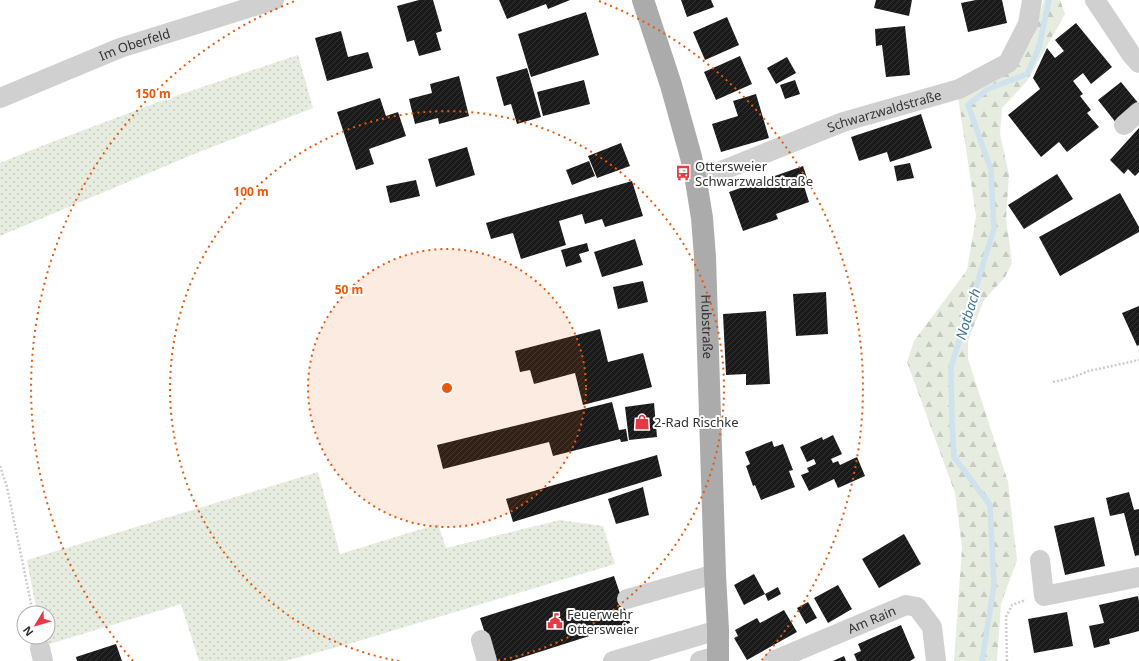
<svg xmlns="http://www.w3.org/2000/svg" width="1139" height="661" font-family="'Noto Sans',sans-serif">
  <style>
    .green { fill: url(#green-dots) }
    .forest { fill: url(#forest-firs) }
    .lines { fill: none; stroke-linecap: round; stroke-linejoin: round }
    .stream { stroke: #cfe2ee; stroke-width: 5.5 }
    .building { fill: url(#building-hatch) }
    .path { stroke: #cdcdcd; stroke-width: 2.5; stroke-dasharray: 2 2; stroke-linecap: butt }
    .minor { stroke: #d0d0d0; stroke-width: 20 }
    .major { stroke: #ababab; stroke-width: 22 }
    .ring { fill: none; stroke: #e8590c; stroke-width: 2; stroke-dasharray: 2 4 }
    .labels { text-anchor: middle; stroke-width: 4; stroke-linejoin: round; paint-order: stroke }
    .street-label { font-size: 13px; fill: #333; stroke: #fff }
    .poi-label { font-size: 13px; fill: #333; stroke: #fff; text-anchor: start }
    .water-label { font-size: 14px; font-style: italic; fill: #3f7597; stroke: #fff }
    .centre { fill: #e8590c; stroke: #fff; stroke-width: 2 }
    .ring-label { font-size: 12px; text-anchor: middle; font-weight: bold; fill: #e8590c; stroke: #fff; stroke-width: 4; stroke-linejoin: round; paint-order: stroke }
  </style>
  <defs>
    <pattern id="green-dots" width="8" height="8" patternUnits="userSpaceOnUse"><rect width="8" height="8" fill="#e6ecdf"/><path d="M2 2h.1M6 6h.1" fill="none" stroke="#c6cbc0" stroke-width="1.8" stroke-linecap="round"/></pattern>
    <pattern id="forest-firs" width="22" height="20" patternUnits="userSpaceOnUse"><rect width="22" height="20" fill="#e6ecdf"/><path d="M5 1l3.5 6h-7zM16 11l3.5 6h-7z" fill="#c6cbc0"/></pattern>
    <pattern id="building-hatch" width="6" height="6" patternUnits="userSpaceOnUse"><rect width="6" height="6" fill="#1a1a1a"/><path d="M-1 1l2-2M0 6l6-6M5 7l2-2" fill="none" stroke="#333"/></pattern>
  </defs>
  <rect width="100%" height="100%" fill="#fff"/>
  <path class="green" d="M298 55 313 108 194 154 0 236V163L39 147 158 102Z
    M318 472 340 554 438 524 446 548 560 520 603 526 615 564 345 645 285 661H199L181 604 43 646 42 637H48V613H37L27 560Z"/>
  <path class="forest" d="M1044 0H1060L1065 14 1027 81 1002 108 1000 134 1009 175 1006 218 1012 263 1005 277 984 300 968 341V359L1008 482 1017 560 1001 604 997 661H954L962 547 955 493 907 362 914 341 967 270 976 216 958 96 1016 65 1032 39Z"/>
  <g class="lines">
    <path class="stream" d="M982 661 994 585 990 505 954 457 952 422 951 367 994 229 991 170 968 105 988 89 1027 74 1039 47 1049 0"/>
  </g>
  <path class="building" d="M419 0H433L442 31 436 33 441 50 419 56 414 40 407 42 397 6Z
    M499 0H570L548 9 546 4 507 19Z
    M681 0H711L714 7 687 17Z
    M876 0H912L909 16 874 8Z
    M976 0H1002L1007 23 968 32 961 3Z
    M586 12 599 55 531 77 518 34Z
    M727 17 739 45 705 60 693 32Z
    M1076 23 1112 67 1091 84 1083 73 1073 81 1083 94 1080 96 1091 110 1087 113 1099 127 1067 152 1059 142 1041 157 1008 115 1040 89 1033 78 1047 48 1055 58 1064 51 1055 40Z
    M905 26 910 75 886 77 882 45 876 46 875 29Z
    M341 31 348 57 368 52 373 68 327 81 315 38Z
    M740 56 752 84 716 100 704 72Z
    M787 57 796 73 776 84 767 68Z
    M527 68 541 117 517 124 511 104 504 106 496 77Z
    M459 76 469 116 439 124 438 118 415 124 409 99 432 93 430 84Z
    M584 80 590 104 543 116 537 92Z
    M795 80 800 94 785 99 780 85Z
    M1121 82 1139 104 1117 124 1098 100Z
    M756 94 769 138 721 152 712 124 738 116 733 101Z
    M380 98 386 116 398 112 406 136 369 149 374 164 356 170 337 112Z
    M921 114 932 148 890 162 887 152 859 161 851 137Z
    M1139 128V172L1135 176 1128 169 1124 174 1110 160Z
    M621 143 630 166 597 178 588 156Z
    M467 147 475 175 436 187 428 159Z
    M589 161 595 176 572 185 566 170Z
    M910 163 914 178 897 181 894 166Z
    M803 166 809 184 804 186 809 202 776 214 778 219 743 231 729 192Z
    M1057 174 1073 199 1024 229 1008 205Z
    M416 180 420 196 390 203 386 186Z
    M632 181 643 216 605 227 602 219 585 224 582 214 559 221 566 245 521 259 513 233 491 239 486 223Z
    M1120 193 1139 227V232L1060 276 1039 237Z
    M635 239 643 265 602 277 594 252Z
    M587 243 589 251 579 254 582 262 566 267 561 250Z
    M643 281 648 302 618 309 613 287Z
    M826 292 828 334 796 336 793 294Z
    M1139 306V345L1137 346 1122 313Z
    M766 311 770 384 746 385V374L726 375 723 314Z
    M600 329 608 362 643 353 652 387 583 405 575 373 534 384 530 370 520 372 515 351Z
    M612 402 619 430 626 429 628 441 621 442 620 439 553 456 549 442 443 469 437 445Z
    M654 403 657 437 629 440 625 407Z
    M833 435 842 454 831 459 833 463 838 461 840 465 857 457 865 476 838 488 834 479 809 491 801 475 809 472 807 468 816 464 814 459 807 462 800 447 822 437 823 440Z
    M772 441 774 447 783 444 793 470 789 471 795 487 761 500 755 485 753 486 746 466 750 464 745 452Z
    M657 455 662 476 513 522 506 499Z
    M643 487 649 515 616 524 608 499Z
    M1129 492 1134 510 1139 509V555L1135 556 1124 513 1110 516 1106 498Z
    M1094 517 1105 566 1065 575 1054 526Z
    M904 534 921 564 879 588 862 559Z
    M754 574 765 594 778 587 781 594 768 601 765 594 744 605 734 585Z
    M614 576 630 623 511 661H494L480 618Z
    M838 585 852 609 828 623 814 598Z
    M1138 596 1139 602V631L1109 639 1110 644 1094 648 1089 626 1104 623 1099 605Z
    M808 602 817 618 806 624 797 608Z
    M784 610 797 632 747 660 734 638 738 636 735 630 757 618 760 623Z
    M1067 612 1073 646 1034 653 1028 619Z
    M901 625 915 658 910 661H857L854 654 861 651 858 644Z
    M116 644 122 661H77L76 657Z
    M844 656 846 661H833Z"/>
  <g class="lines">
    <path class="path" d="M1053 382 1070 378 1089 371 1139 360
      M0 466 7 487 33 613
      M1007 661 1006 617 1012 605 1026 600"/>
    <g class="minor">
      <path d="M1095 0 1131 54 1139 63"/>
      <path id="s1" d="M0 98 120 48 274 0"/>
      <path d="M1124 125 1139 112"/>
      <path id="s2" d="M696 181 843 122 959 89 1008 63 1028 24 1032 0"/>
      <path d="M1040 560 1044 596 1139 577"/>
      <path d="M627 599 715 574"/>
      <path d="M481 640 487 661"/>
      <path d="M40 648 43 661"/>
      <path d="M613 661 718 630"/>
      <path d="M700 661 718 656"/>
      <path id="s3" d="M773 661 906 605 917 607 932 627 936 661"/>
    </g>
    <path class="major" id="s4" d="M643 0 671 85 691 157 696 181 702 218 705 257 715 574 718 630V661"/>
  </g>
  <circle cx="447" cy="388" r="139" fill="#e8590c" fill-opacity=".12"/>
  <g class="ring">
    <circle cx="447" cy="388" r="139"/>
    <path d="M399 661A277 277 0 1 1 495 661"/>
    <path d="M133 661A416 416 0 0 1 295 1M599 1A416 416 0 0 1 761 661"/>
  </g>
  <defs>
    <g id="bus-bare" transform="scale(1.2)"><path d="M-5-6H5V4H4V6H2V4H-2V6H-4V4H-5ZM-3.5-4V0h7V-4ZM-3.5 1.2v1.5H-2V1.2ZM2 1.2v1.5H3.5V1.2Z" fill="#e63946" stroke="#fff" stroke-width="2.5" paint-order="stroke"/></g>
    <g id="shop-bare" transform="scale(1.2)"><path d="M-5-2.5h2.3a2.7 3.5 0 0 1 5.4 0H5L5.5 6h-11ZM-1.5-2.5h3a1.5 2.3 0 0 0-3 0Z" fill="#e63946" stroke="#fff" stroke-width="2.5" paint-order="stroke"/></g>
    <g id="civic-bare" transform="scale(1.2)"><path d="M-.6-6.5H3V-4.5H.6V-3L4-1V1h2V6H-6V1h2V-1L-.6-3ZM-1.2 2.5V6h2.4V2.5Z" fill="#e63946" stroke="#fff" stroke-width="2.5" paint-order="stroke"/></g>
  </defs>
  <g fill-rule="evenodd">
    <use href="#bus-bare" x="683" y="173"/>
    <use href="#shop-bare" x="642" y="422"/>
    <use href="#civic-bare" x="555" y="621"/>
  </g>
  <g class="labels">
    <g class="street-label">
      <text dy="5" stroke="none"><textPath href="#s1" startOffset="145">Im Oberfeld</textPath></text>
      <text dy="5" stroke="none"><textPath href="#s2" startOffset="201">Schwarzwaldstraße</textPath></text>
      <text dy="5" stroke="none"><textPath href="#s4" startOffset="335">Hubstraße</textPath></text>
      <text dy="5" stroke="none"><textPath href="#s3" startOffset="107">Am Rain</textPath></text>
    </g>
    <g class="poi-label">
      <text x="695" y="171">Ottersweier<tspan x="695" dy="15">Schwarzwaldstraße</tspan></text>
      <text x="654" y="427">2-Rad Rischke</text>
      <text x="567" y="619">Feuerwehr<tspan x="567" dy="15">Ottersweier</tspan></text>
    </g>
    <g class="water-label">
      <text transform="translate(968 314) rotate(-73)" y="5">Notbach</text>
    </g>
  </g>
  <circle cx="447" cy="388" r="6" class="centre"/>
  <g class="ring-label">
    <text x="153" y="98">150 m</text>
    <text x="251" y="196">100 m</text>
    <text x="349" y="294">50 m</text>
  </g>
  <g transform="translate(36 625) rotate(232)"><circle r="19" fill="#ffffff" stroke="#adadad"/>
  <path d="M0-3L7 15L0 10L-7 15Z" fill="#e63946"/>
  <text y="-6" font-size="11" font-weight="bold" text-anchor="middle" fill="#333333">N</text>
  </g>
</svg>
